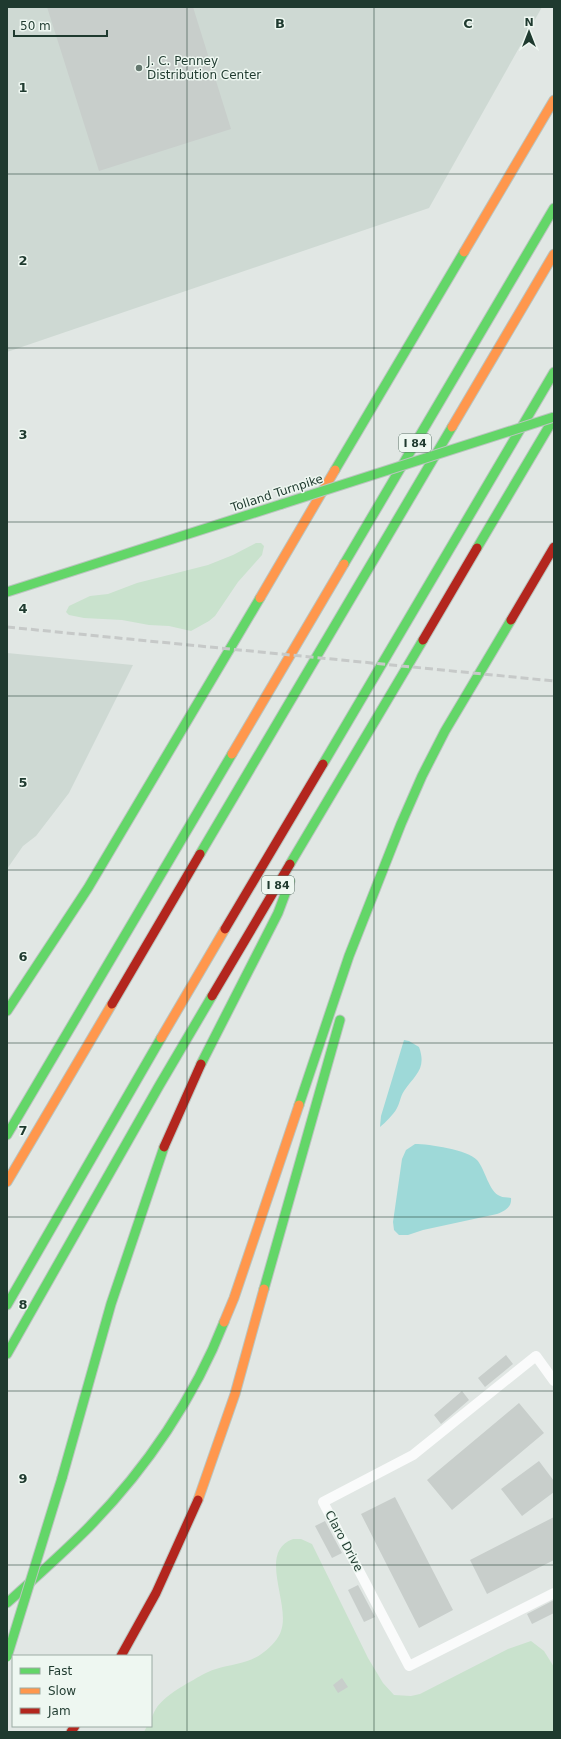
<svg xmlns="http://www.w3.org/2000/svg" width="561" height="1739" font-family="'DejaVu Sans',sans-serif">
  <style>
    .built { fill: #ced9d3 }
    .green { fill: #c9e2cd }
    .water { fill: #9ed9d8 }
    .building { fill: #c8cecb }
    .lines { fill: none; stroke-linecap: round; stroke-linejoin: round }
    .fast-casing { stroke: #bac4bf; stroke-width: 11 }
    .slow-casing { stroke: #bac4bf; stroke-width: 11 }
    .jam-casing { stroke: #bac4bf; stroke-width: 11 }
    .street { stroke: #fafbfb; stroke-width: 10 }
    .fast { stroke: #63d668; stroke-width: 9 }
    .slow { stroke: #ff974d; stroke-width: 9 }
    .jam { stroke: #b3261e; stroke-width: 9 }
    .rail { stroke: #c6c9c8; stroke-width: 3; stroke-dasharray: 8 4; stroke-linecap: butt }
    .fast-bridge-casing { stroke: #bac4bf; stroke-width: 11; stroke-linecap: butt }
    .fast-bridge { stroke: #63d668; stroke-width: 9 }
    .grid { fill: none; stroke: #1f3a2f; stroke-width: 1; stroke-opacity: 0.55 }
    .poi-dot { fill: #63776e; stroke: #eef7f1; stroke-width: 1.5 }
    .labels { text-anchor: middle; stroke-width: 3; stroke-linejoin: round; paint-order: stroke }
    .shield { fill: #eef7f1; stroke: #5d7369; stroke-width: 1 }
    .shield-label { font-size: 11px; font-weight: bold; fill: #1f3a2f }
    .poi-label { font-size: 12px; fill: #1f3a2f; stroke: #eef7f1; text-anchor: start }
    .street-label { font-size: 12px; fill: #1f3a2f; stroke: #eef7f1 }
    .grid-label { font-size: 13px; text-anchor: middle; font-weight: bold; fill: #1f3a2f; stroke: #eef7f1; stroke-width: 3; stroke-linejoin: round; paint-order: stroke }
  </style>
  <rect width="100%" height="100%" fill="#e1e7e4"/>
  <path class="built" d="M7 7H542L429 208 7 352Z
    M7 653 133 665 69 793 36 836 23 846 7 869Z"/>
  <path class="green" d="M256 543H261L264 546 262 555 238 582 215 616 209 621 191 631 169 626 149 625 122 620 84 618 69 615 66 612 69 606 90 596 108 594 137 583 208 565 233 555Z
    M293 1539H301L312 1544 368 1658 383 1683 394 1695 411 1696 420 1694 508 1649 531 1641 544 1651 554 1667V1732H144L147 1726H151C151 1705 170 1694 186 1684 196 1679 205 1672 216 1669 232 1664 251 1663 264 1652 271 1647 279 1638 281 1631 291 1604 257 1552 293 1539Z"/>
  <path class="water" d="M404 1040 409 1041 419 1047C427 1069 415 1075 404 1091 400 1097 400 1103 397 1108 394 1114 385 1123 380 1127L381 1116Z
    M415 1144C429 1144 468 1150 477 1160 485 1169 489 1192 500 1196 503 1198 508 1197 511 1198 512 1207 505 1211 497 1214L423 1230 408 1235H399L394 1230 393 1222 402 1159 406 1150Z"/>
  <path class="building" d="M47 7H193L231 129 99 171Z
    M506 1355 513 1364 485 1387 478 1378Z
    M462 1391 469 1400 441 1424 434 1415Z
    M519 1403 544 1433 452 1510 427 1480Z
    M539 1461 554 1481V1492L522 1516 501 1489Z
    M395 1497 453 1610 419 1628 361 1514Z
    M554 1517V1560L487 1594 470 1560Z
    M325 1521 342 1553 332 1558 315 1526Z
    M358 1585 375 1617 364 1622 348 1590Z
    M554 1600V1613L532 1624 527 1614Z
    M342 1678 348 1687 338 1693 333 1685Z"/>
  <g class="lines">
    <g class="fast-casing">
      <path id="fast" d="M335 470 464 252
        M477 548 554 418
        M344 564 554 208
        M7 592 282 504
        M323 764 554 372
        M200 854 452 427
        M290 864 423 640
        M7 1011 88 888 260 598
        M201 1064 278 913 290 881
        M299 1105 349 956 401 824 422 776 445 731 511 620
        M7 1135 232 754
        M264 1289 340 1020
        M7 1305 161 1038
        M7 1354 159 1086 212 996
        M62 1478 111 1304 164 1147
        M7 1603C35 1578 63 1553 89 1527 146 1469 195 1397 224 1322"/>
    </g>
    <g class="slow-casing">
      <path id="slow" d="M464 252 554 100
        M452 427 554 254
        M260 598 335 470
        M232 754 344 564
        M161 1038 225 929
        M7 1182 112 1004
        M224 1322 234 1298 299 1105
        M198 1500 235 1394 264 1289"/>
    </g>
    <g class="jam-casing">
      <path id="jam" d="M511 620 554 547
        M423 640 477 548
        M225 929 323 764
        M212 996 290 864
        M112 1004 200 854
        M164 1147 201 1064
        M121 1656 156 1593 198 1500
        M71 1732 75 1726"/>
    </g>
    <path class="street" d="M554 1381 536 1356 413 1455 323 1502 409 1666 554 1593"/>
    <use href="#fast" class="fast"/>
    <use href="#slow" class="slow"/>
    <use href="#jam" class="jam"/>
    <path class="rail" d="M7 627 554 681"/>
    <g class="fast-bridge-casing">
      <path id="fast-bridge" d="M282 504 554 417
        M7 1657 62 1478"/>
    </g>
    <use href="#fast-bridge" class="fast-bridge"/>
  </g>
  <path class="grid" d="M187 7V1732M374 7V1732M7 174H554M7 348H554M7 522H554M7 696H554M7 870H554M7 1043H554M7 1217H554M7 1391H554M7 1565H554"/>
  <circle class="poi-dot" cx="139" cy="68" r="4"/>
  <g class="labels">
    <g class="shield">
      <rect x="399" y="434" width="32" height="18" rx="3"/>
      <rect x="262" y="876" width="32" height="18" rx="3"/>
    </g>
    <g class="shield-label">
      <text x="415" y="447">I 84</text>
      <text x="278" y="889">I 84</text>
    </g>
    <g class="poi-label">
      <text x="147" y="65">J. C. Penney<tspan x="147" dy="14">Distribution Center</tspan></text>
    </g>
    <g class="street-label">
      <text transform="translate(277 493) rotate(-18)" y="4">Tolland Turnpike</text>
      <text transform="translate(344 1541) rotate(62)" y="4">Claro Drive</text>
    </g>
  </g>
  <g class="grid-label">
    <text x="280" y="28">B</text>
    <text x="468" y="28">C</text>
    <text x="23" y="92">1</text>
    <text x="23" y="265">2</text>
    <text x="23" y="439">3</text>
    <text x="23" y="613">4</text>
    <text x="23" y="787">5</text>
    <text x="23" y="961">6</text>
    <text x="23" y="1135">7</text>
    <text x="23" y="1309">8</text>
    <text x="23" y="1483">9</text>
  </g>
  <rect width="561" height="1739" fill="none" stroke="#1f3a2f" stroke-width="16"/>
  <rect x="12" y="1655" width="140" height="72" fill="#eef7f1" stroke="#9baba3"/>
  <rect x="20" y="1668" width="20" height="6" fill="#63d668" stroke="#9baba3"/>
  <text x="48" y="1675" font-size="12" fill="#1f3a2f">Fast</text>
  <rect x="20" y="1688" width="20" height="6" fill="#ff974d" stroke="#9baba3"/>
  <text x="48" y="1695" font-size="12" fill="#1f3a2f">Slow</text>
  <rect x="20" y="1708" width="20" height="6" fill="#b3261e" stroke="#9baba3"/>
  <text x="48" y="1715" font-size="12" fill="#1f3a2f">Jam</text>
  <g transform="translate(529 32)" stroke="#eef7f1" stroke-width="3" paint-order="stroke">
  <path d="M0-3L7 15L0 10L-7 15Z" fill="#1f3a2f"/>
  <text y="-6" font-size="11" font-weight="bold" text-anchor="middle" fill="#1f3a2f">N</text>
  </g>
  <path d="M14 30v6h93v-6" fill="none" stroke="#1f3a2f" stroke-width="2"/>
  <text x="20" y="30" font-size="12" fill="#1f3a2f" stroke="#eef7f1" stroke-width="3" paint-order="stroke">50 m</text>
</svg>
